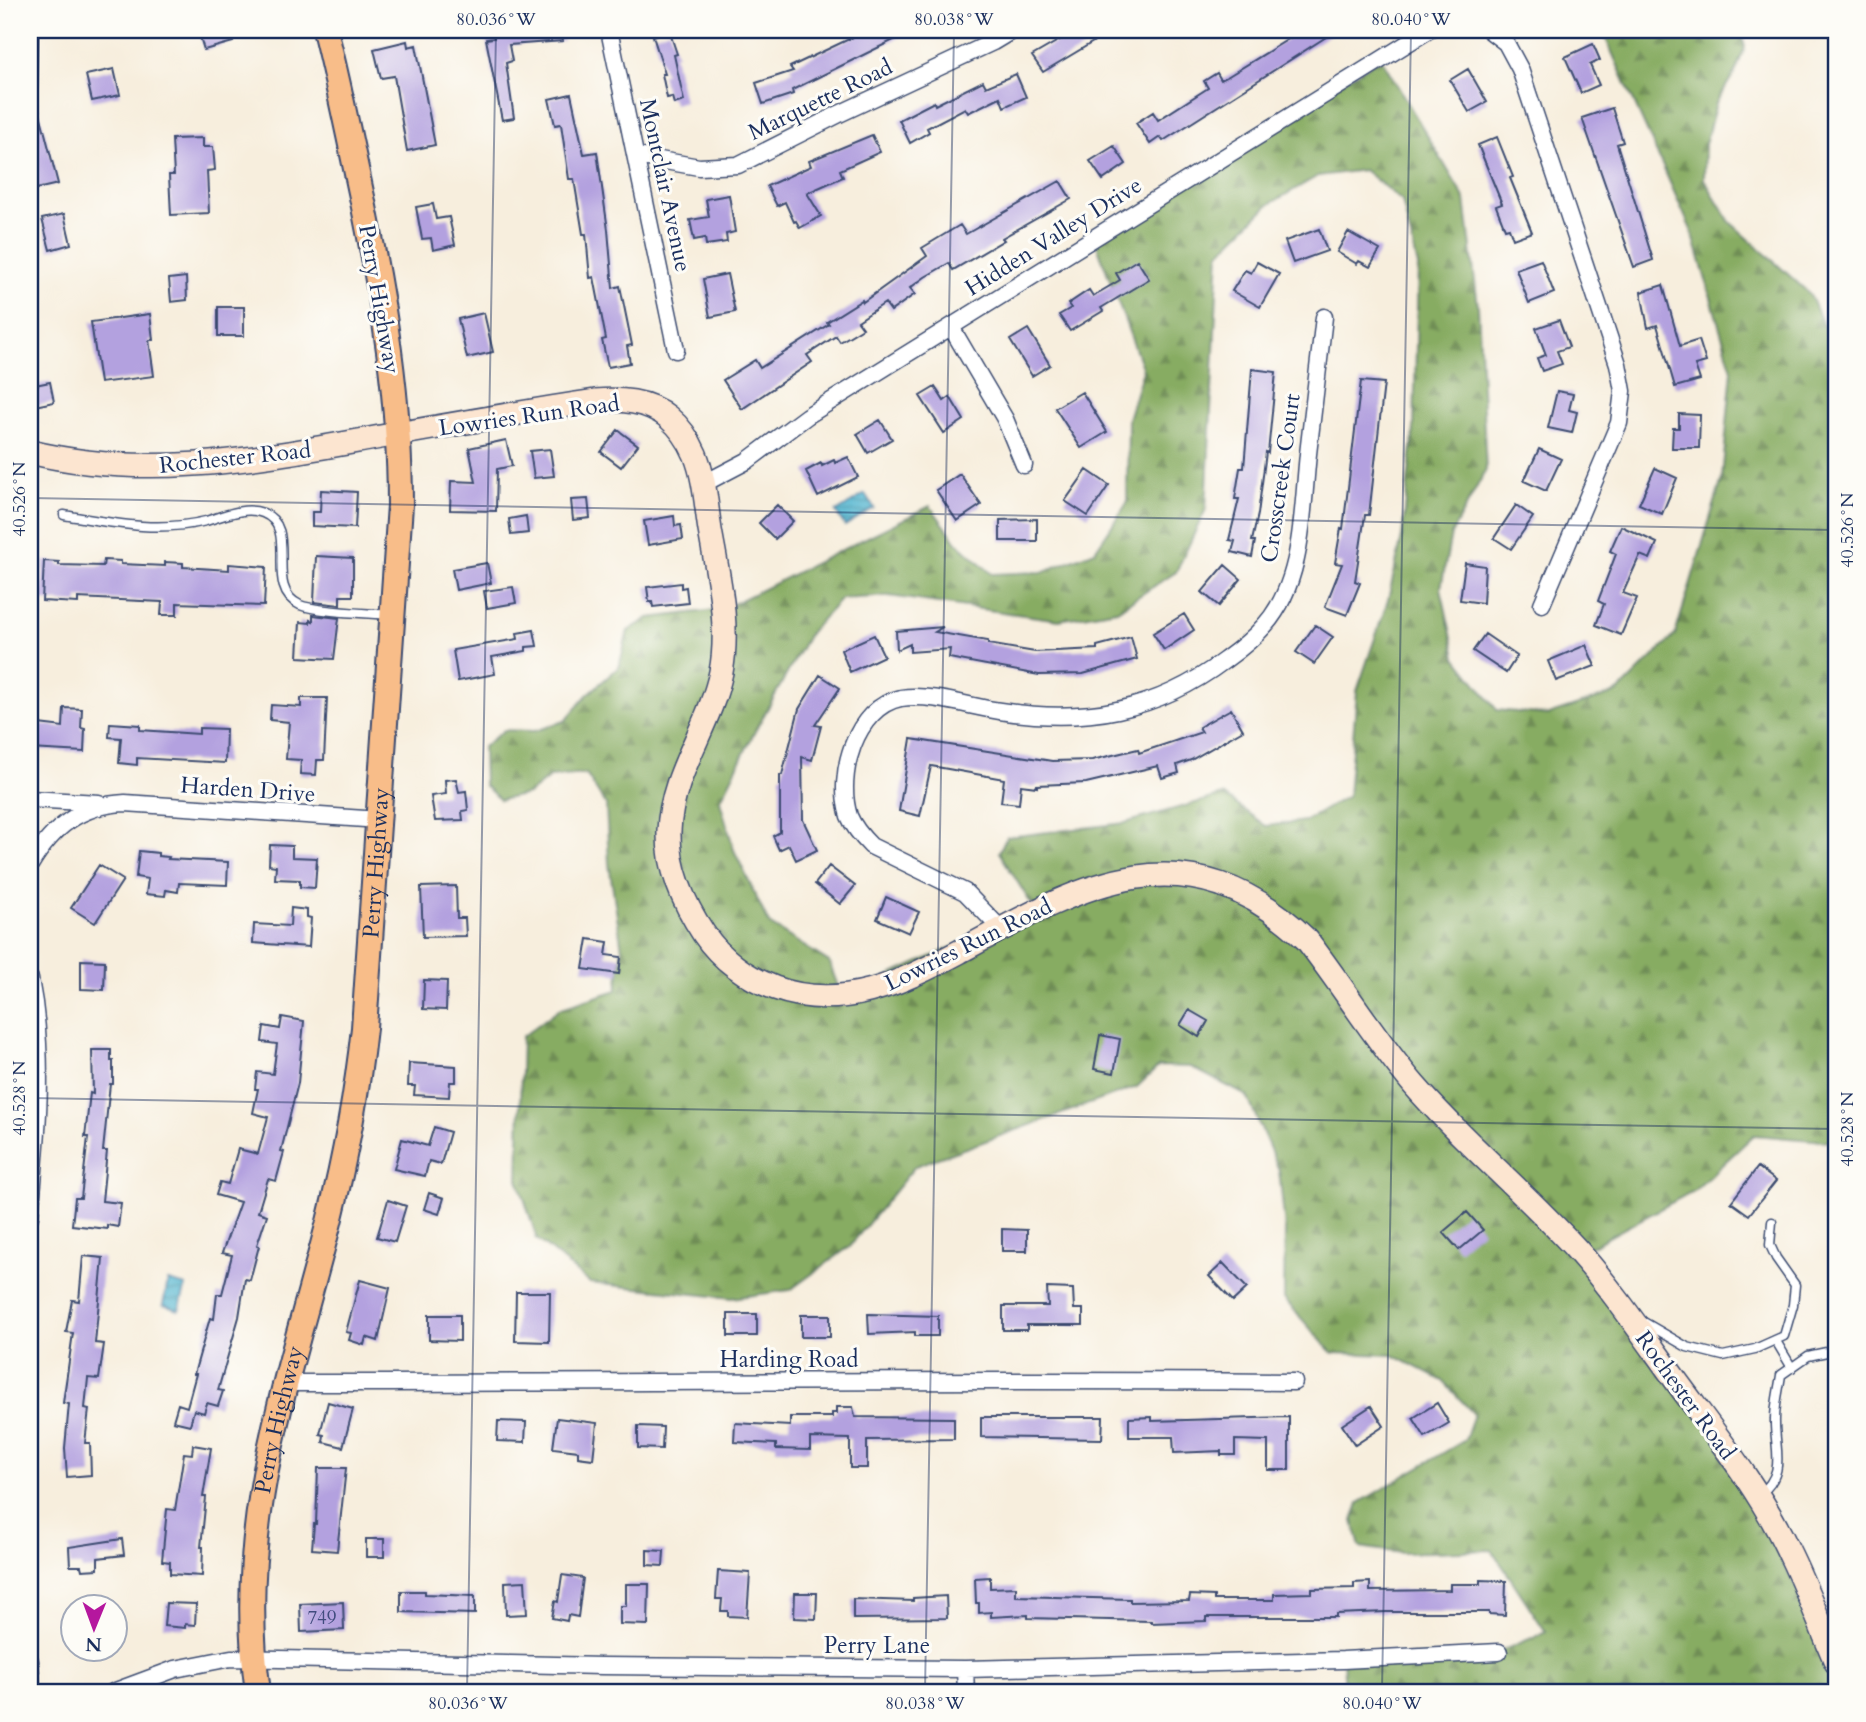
<svg xmlns="http://www.w3.org/2000/svg" width="1866" height="1722" font-family="Cardo,serif">
  <style>
    .forest { fill: url(#forest-firs); stroke: #516e60; stroke-width: 2; fill-rule: evenodd }
    .water { fill: url(#water-rules); stroke: #367297; stroke-width: 2 }
    .building { fill: #b3a1df }
    .lines { fill: none; stroke-linecap: round; stroke-linejoin: round }
    .lane-casing { stroke: #3c4c71; stroke-width: 11 }
    .street-casing { stroke: #3c4c71; stroke-width: 19 }
    .secondary-casing { stroke: #3c4c71; stroke-width: 26 }
    .primary-casing { stroke: #3c4c71; stroke-width: 28 }
    .lane { stroke: #fff; stroke-width: 8 }
    .street { stroke: #fff; stroke-width: 16 }
    .secondary { stroke: #fce5d0; stroke-width: 23 }
    .primary { stroke: #f8bd89; stroke-width: 24 }
    .ticks { fill: none; stroke: #1b2f5e; stroke-width: 2; stroke-opacity: 0.45 }
    .labels { text-anchor: middle; stroke-width: 6; stroke-linejoin: round; paint-order: stroke }
    .number-label { font-size: 19px; fill: #414c7e }
    .street-label { font-size: 23px; fill: #1b2f5e; stroke: #fdfcf7 }
    .neatline { fill: none; stroke: #1b2f5e; stroke-width: 2.5 }
    .ticks-label { font-size: 18px; text-anchor: middle; fill: #1b2f5e }
  </style>
  <defs>
    <pattern id="forest-firs" width="22" height="20" patternUnits="userSpaceOnUse" patternTransform="scale(1.75)"><rect width="22" height="20" fill="#87ac62"/><path d="M5 1l3.5 6h-7zM16 11l3.5 6h-7z" fill="#6e8c54"/></pattern>
    <pattern id="water-rules" width="6" height="5" patternUnits="userSpaceOnUse" patternTransform="scale(1.75)"><rect width="6" height="5" fill="#51b5d0"/><path d="M0 2.5h6" fill="none" stroke="#4294ac"/></pattern>
  </defs>
  <rect width="100%" height="100%" fill="#fdfcf7"/>
  <filter id="ink" filterUnits="userSpaceOnUse"><feTurbulence type="fractalNoise" baseFrequency=".0143" numOctaves="2"/><feDisplacementMap in="SourceGraphic" scale="14" xChannelSelector="R" yChannelSelector="G"/><feConvolveMatrix kernelMatrix="1 2 1 2 8 2 1 2 1" color-interpolation-filters="sRGB"/></filter>
  <filter id="wash" filterUnits="userSpaceOnUse"><feTurbulence type="fractalNoise" baseFrequency=".00686" numOctaves="4" result="noise"/><feDisplacementMap in="SourceGraphic" scale="28" xChannelSelector="R" yChannelSelector="G"/><feGaussianBlur stdDeviation="1.57" result="paint"/><feColorMatrix in="noise" values="0 0 0 0 0 0 0 0 0 0 0 0 0 0 0 0 0 1.4 0 .05"/><feComposite in="paint" operator="in"/></filter>
  <g filter="url(#wash)">
    <rect width="100%" height="100%" fill="#f7eedd"/>
    <path class="forest" d="M1602 30H1740L1745 47 1736 70 1716 103 1705 144 1704 179 1730 222 1810 294 1836 355V1142L1754 1135 1695 1190 1579 1253 1714 1432 1836 1662V1692H1345L1343 1660 1499 1652 1546 1632 1492 1550 1401 1553 1360 1547 1353 1521 1359 1503 1465 1440 1474 1414 1443 1381 1393 1355 1332 1353 1284 1299 1285 1229 1279 1170 1247 1096 1191 1067 1159 1066 1137 1087 915 1166 849 1247 790 1290 732 1298 590 1283 537 1239 518 1179 522 1037 559 1009 617 990 622 949 609 864 606 805 586 774 550 777 528 794 500 800 484 785 483 747 504 730 535 731 565 721 587 695 619 667 628 631 649 618 723 609 930 506 957 542 992 574 1042 572 1095 551 1127 503 1128 419 1143 370 1094 237 1381 58 1465 199 1478 306 1486 470 1451 534 1441 588 1456 657 1497 710 1548 715 1618 692 1675 635 1722 479 1732 370 1692 232ZM1364 170 1402 201 1418 266 1414 428 1402 537 1388 600 1357 691 1348 796 1305 821 1266 826 1223 795 1125 823 1007 837 999 852 1035 910 842 997 829 962 769 924 734 850 720 801 754 733 810 632 841 599 889 596 1059 620 1117 610 1176 572 1206 509 1219 253 1268 205 1318 176Z"/>
    <path class="water" d="M865 494 874 508 845 526 836 512Z
      M168 1281 186 1286 179 1310 163 1305Z"/>
    <g id="blocks">
      <path class="building" d="M198 30H230L233 42 204 50Z
        M493 30H562L563 41 509 45 512 61 506 63 514 118 502 120 486 39 494 38Z
        M669 30 677 54 674 55 684 101 674 104 672 97 667 98 662 74H665L653 36Z
        M868 30H914L792 90 793 94 763 104 756 83 793 71 790 67Z
        M1077 30H1113L1043 72 1032 56Z
        M1303 30H1337L1163 141 1160 137 1150 144 1136 123 1153 112 1158 120 1208 88 1204 81 1217 73 1221 80 1227 77Z
        M407 41 408 47 416 45 435 145 407 151 394 76 381 78 374 49Z
        M1593 44 1600 60 1590 65 1599 85 1581 93 1565 57Z
        M114 69 120 95 92 101 86 75Z
        M1468 69 1487 102 1469 112 1450 80Z
        M1016 74 1026 97 1004 107 1000 97 968 113 965 108 927 128 929 132 910 143 899 120 934 102 935 105 983 81 986 87Z
        M35 94 58 184 32 190 30 180V95Z
        M571 94 584 154 597 152 608 230 613 288 620 286 632 345 627 346 630 363 608 367 602 340 606 339 594 277 590 278 586 234H583L574 179H569L561 124 555 125 549 99Z
        M1612 108 1623 142 1617 144 1653 260 1634 267 1582 118Z
        M872 135 880 152 840 170 843 177 807 193 821 216 800 228 796 221 794 222 785 202 777 206 767 186 811 166 809 161Z
        M1497 137 1513 177 1510 178 1532 232 1513 239 1509 228 1505 229 1496 206 1502 204 1478 145Z
        M203 138V147H213L215 170 207 171 209 213 171 215 169 175H174L172 139Z
        M1114 146 1126 164 1103 180 1090 161Z
        M1060 181 1071 199 1002 238 1004 240 953 270 949 263 925 277 910 288 915 294 891 311 885 303 858 321 863 328 840 342 836 336 807 355 812 362 742 409 723 380 755 360 760 368 829 324 827 322 862 300 863 302 927 256 922 248 960 225 966 234Z
        M729 195 735 232 726 234 727 242 706 245 705 238 694 240 690 220 709 217 706 199Z
        M433 204 436 219 449 217 455 245 433 250 431 238 422 239 416 207Z
        M64 214 71 244 50 250 42 219Z
        M1319 229 1327 251 1293 263 1285 241Z
        M1348 232 1380 250 1370 267 1359 261 1357 264 1337 252Z
        M1137 260 1149 279 1101 308 1103 311 1070 331 1059 315 1071 308 1068 304 1089 290 1093 296 1120 280 1116 273Z
        M1541 260 1554 293 1529 303 1516 269Z
        M1257 262 1279 274 1260 307 1232 291 1245 270 1251 273Z
        M727 274 735 312 710 317 703 279Z
        M186 277 187 300 171 302 169 279Z
        M1663 285 1680 346 1699 340 1706 362 1695 365 1700 380 1675 387 1657 325 1648 328 1641 292Z
        M218 307H244V336H218Z
        M484 313 493 352 467 358 458 319Z
        M150 314 153 340H149L154 376 100 383 91 322Z
        M1559 320 1569 347 1557 351 1562 364 1542 371 1537 358 1546 355 1536 328Z
        M1028 329 1050 365 1032 376 1010 340Z
        M1252 369 1276 372 1268 453 1266 452 1258 514 1252 541H1255L1252 557 1232 552 1235 541 1229 540 1239 499H1235L1240 468H1244Z
        M1361 381 1384 383 1369 515H1365L1355 581 1360 583 1347 615 1325 607 1342 564 1335 563 1341 528 1343 529Z
        M50 382 54 402 30 407V386Z
        M935 387 944 401 950 397 964 420 944 433 920 396Z
        M1557 391 1573 394 1569 410 1577 412 1572 433 1548 428Z
        M1082 392 1107 432 1081 448 1055 408Z
        M1679 414 1700 415 1699 448H1672L1673 428H1679Z
        M880 420 892 439 868 453 857 434Z
        M618 430 638 445 621 467 601 452Z
        M506 440 512 466 497 469 496 511 450 510 451 481 476 482 469 448Z
        M550 449 554 476 534 478 530 451Z
        M1539 449 1561 459 1546 491 1524 481Z
        M848 457 858 477 818 497 806 471 821 463 822 466 834 460 835 463Z
        M1655 468 1677 478 1662 514 1639 504Z
        M1087 470 1109 485 1088 516 1065 501Z
        M960 474 981 505 957 521 936 490Z
        M321 490 357 492 355 528 312 526V512H320Z
        M588 499 590 518 573 520 571 500Z
        M777 505 793 521 775 539 759 523Z
        M1516 505 1533 517 1511 549 1494 538Z
        M526 516 528 533 511 535 509 519Z
        M674 516 675 526 681 525 683 539 648 545 644 521Z
        M1037 519V541H1000V520Z
        M1621 526 1657 543 1650 559 1640 555 1623 593 1637 598 1621 635 1596 625 1604 604 1598 601 1616 554 1610 551Z
        M316 556 353 558V596H340V605L314 602Z
        M104 560 121 561V564L165 566V562L183 563V567L229 570V564L266 567 264 606 177 603V615H161L162 602 78 598V603L42 601 44 561 59 562V565L103 566Z
        M487 563 491 583 456 590 452 569Z
        M1465 563 1485 566 1483 603 1460 600Z
        M1225 565 1241 579 1219 606 1202 592Z
        M681 583V588L686 587 688 603 653 607 652 602H649L647 587Z
        M513 587 516 603 487 608 484 591Z
        M1184 614 1194 630 1164 650 1153 633Z
        M313 615 339 618 334 659 298 657 300 622 310 623V620L313 621Z
        M1315 625 1333 637 1314 664 1296 652Z
        M943 627 935 632 988 641V644L1035 652 1097 649V646L1131 637 1137 659 1083 674 1039 675 949 658 950 649 910 652V644L897 650 896 631Z
        M534 630 537 646 526 647V651L492 657 495 674 458 681 453 650 518 639 517 633Z
        M1485 634 1517 656 1506 673 1473 651Z
        M874 635 884 656 850 672 841 650Z
        M1586 645 1595 666 1556 681 1548 661Z
        M820 675 840 688 815 725 821 726 812 760 802 757 803 820 817 850 796 860 789 845 779 850 773 836 780 832V775H782L799 709Z
        M301 698H327L324 760H317L316 775 300 774 301 760 286 759 289 722 270 720 271 705 301 707Z
        M64 708 82 709 81 728 85 729 84 752 30 749V723L63 727Z
        M1231 709 1243 730 1191 760 1177 765 1179 773 1162 778 1158 766 1086 783 1037 785V787L1021 785 1019 804 1001 802 1004 779 931 766 920 816 899 811 911 739 1052 761 1092 760 1138 749 1139 753 1202 732 1199 727Z
        M110 723 140 725V730L199 734V728L226 729 225 763 137 758V765L119 763 121 738 109 737Z
        M456 779 459 792 466 791 468 810 462 811 463 820 435 821 431 796 446 794 445 780Z
        M270 845 292 846V857L317 858 315 888 300 887V880L275 879 276 866 269 865Z
        M139 851 158 853V856L169 857 168 859 228 862 227 885 179 883 178 892 166 890 165 896 146 894 148 879 136 877Z
        M99 865 123 880 95 923 71 908Z
        M829 866 855 886 840 904 815 884Z
        M456 886 457 918H465L466 936 423 937 421 887Z
        M886 897 919 912 909 933 877 919Z
        M291 908 307 910V917L311 918 309 947 253 943 254 924 290 926Z
        M588 939 608 942 606 955 621 957 619 974 583 969Z
        M81 960 105 961 104 990 81 989Z
        M424 980 447 981 446 1010 423 1009Z
        M1189 1010 1208 1021 1199 1037 1180 1025Z
        M282 1017 304 1021 298 1083 281 1151 284 1152 276 1181 268 1179 258 1212 267 1215 257 1245 259 1246 250 1280 245 1279 239 1317 218 1390 223 1391 218 1406 207 1403 204 1413 194 1410 190 1425 173 1421 178 1404 187 1407 196 1374H194L210 1318 214 1319 217 1294H222L232 1255 222 1253 240 1202 216 1195 220 1182 228 1184 238 1149 258 1154 268 1117 253 1113 258 1089H255L257 1072 273 1074 277 1044 262 1042 264 1026 280 1029Z
        M1100 1035 1120 1039 1114 1073 1094 1069Z
        M92 1050H111V1061H113V1084H110L103 1151H107L102 1201 121 1203 118 1227 107 1225V1229L72 1225 75 1198H81L88 1137H85L90 1093 93 1094Z
        M409 1063 456 1066V1082H450L449 1097 414 1095 415 1086H408Z
        M434 1127 450 1132 441 1164 429 1161 425 1176 394 1169 402 1139 428 1146Z
        M1758 1167 1776 1181 1749 1215 1731 1202Z
        M429 1193 444 1198 439 1214 424 1209Z
        M388 1200 406 1206 395 1242 377 1237Z
        M1467 1212 1483 1230 1459 1250 1443 1232Z
        M1002 1229 1027 1230V1251H1002Z
        M83 1256 103 1258 95 1343 104 1344 99 1379 88 1378 85 1408 89 1409 85 1443H90L91 1475 67 1477 65 1448 69 1404 63 1403 73 1333 66 1332 72 1300 79 1301Z
        M1223 1263 1247 1288 1233 1301 1209 1276Z
        M360 1280 390 1288 378 1341 366 1337 364 1345 349 1340 351 1333 346 1332Z
        M1047 1288 1073 1289 1074 1309H1083V1325H1027V1330H1003V1306H1048Z
        M516 1292H550L549 1342 515 1341Z
        M728 1314H757V1336H728Z
        M868 1314 938 1316V1336H915V1332L869 1334Z
        M429 1315H460V1341L429 1340Z
        M801 1315H830V1337H801Z
        M328 1402 353 1409 343 1447 323 1442 324 1435 320 1434Z
        M1437 1403 1449 1423 1425 1437 1413 1418Z
        M1371 1406 1384 1426 1355 1445 1342 1425Z
        M836 1407H853L855 1417 954 1418V1439L867 1440V1468H850V1439L810 1438V1450L776 1449V1444L734 1442 735 1423 790 1426V1417H832V1413H836Z
        M981 1417H1103L1102 1439 981 1437Z
        M1152 1417V1421L1289 1417V1470H1268V1441L1235 1440V1455H1221V1451L1174 1453 1173 1437H1129V1418Z
        M557 1418 597 1423 593 1459 578 1457V1451L553 1448Z
        M498 1421 526 1422 525 1442 497 1441Z
        M638 1426 663 1427 662 1449 638 1448Z
        M193 1445 211 1448 203 1497H206L201 1547H203L202 1576 170 1574V1562L162 1561 167 1509 175 1510 184 1453 192 1454Z
        M318 1468H346L337 1551 312 1549 314 1524H316Z
        M122 1539 124 1555 98 1558V1569L82 1570 81 1566H70L69 1547Z
        M366 1539H384V1557H366Z
        M647 1550 664 1551 663 1566 647 1565Z
        M718 1571 750 1573 747 1617 728 1616V1611H721L722 1599H716Z
        M562 1575 583 1578 578 1617 568 1615 567 1621 552 1618 555 1601 558 1602Z
        M990 1577V1588L1016 1587V1596L1130 1599V1602L1189 1601 1190 1595 1214 1596V1600H1274V1594L1312 1593V1589L1354 1588V1583L1370 1582V1591L1450 1590V1584H1480V1580L1506 1581 1505 1615 1489 1614V1612H1386L1336 1614V1617H1206V1621L1151 1623V1621L1028 1618V1615L991 1617V1612L979 1613V1603H976L975 1578Z
        M525 1581 527 1614 506 1615 505 1582Z
        M626 1584H649L648 1625 620 1624V1606H626Z
        M401 1591H425V1594L475 1596V1614L401 1612Z
        M795 1593H817L816 1619 794 1618Z
        M946 1596 947 1618 853 1619V1599L913 1601V1598Z
        M343 1602 344 1630 301 1632 300 1604Z
        M166 1603 196 1604 195 1625 185 1624V1628L164 1626Z"/>
    </g>
  </g>
  <g filter="url(#ink)">
    <use href="#blocks" fill-opacity="0" stroke="#3c4c71" stroke-width="2"/>
    <g class="lines">
      <g class="lane-casing">
        <path id="lane" d="M64 515C112 523 157 533 206 521 223 516 245 506 263 513 301 528 262 588 300 605 317 612 369 613 390 615
          M1642 1321 1687 1347 1723 1356 1755 1349 1784 1336 1793 1305 1795 1285 1776 1258 1770 1245 1772 1222
          M1776 1341 1792 1368
          M1759 1495C1788 1473 1774 1449 1775 1419 1775 1404 1779 1389 1781 1375L1808 1356 1836 1350"/>
      </g>
      <g class="street-casing">
        <path id="street" d="M609 30 676 350
          M1489 30 1506 43 1520 69 1618 364 1623 391 1619 423 1542 604
          M637 156 699 167 738 165 839 114 993 42 1013 30
          M951 327 1005 419 1024 465
          M703 484 747 461 807 416 1429 30
          M30 799 99 803
          M30 865C53 827 80 805 125 803L380 820
          M1001 929 965 892 871 846C862 837 854 828 849 816 836 776 855 707 901 698 930 693 971 707 1000 711 1084 724 1156 712 1225 660 1239 650 1253 639 1265 625 1304 581 1302 510 1308 454 1313 408 1319 363 1324 317
          M30 979C46 1059 37 1137 30 1217
          M285 1383C621 1383 958 1379 1294 1382
          M30 1661 32 1692
          M965 1669 966 1692
          M113 1692 175 1669 231 1658 602 1666 965 1669 1343 1660 1499 1652"/>
      </g>
      <g class="secondary-casing">
        <path id="secondary" d="M30 452C142 479 246 461 358 441 437 427 515 413 595 401 621 399 647 400 668 417 680 427 689 440 695 454 705 478 706 505 710 530 718 576 730 625 721 672 710 727 671 773 669 831 668 868 684 904 704 934 721 959 747 978 775 988 841 1012 901 983 959 952 1083 884 1186 825 1307 940 1344 988 1375 1039 1414 1085 1465 1144 1526 1193 1578 1251 1614 1292 1645 1338 1677 1382 1716 1435 1760 1490 1788 1550 1806 1586 1820 1625 1836 1662"/>
      </g>
      <g class="primary-casing">
        <g id="primary">
          <path id="s1" d="M258 1692C234 1523 288 1382 329 1222 345 1158 357 1093 364 1028L400 505C400 400 383 299 362 197 350 141 339 85 325 30"/>
        </g>
      </g>
      <use href="#lane" class="lane"/>
      <use href="#street" class="street"/>
      <use href="#secondary" class="secondary"/>
      <use href="#primary" class="primary"/>
    </g>
  </g>
  <path class="ticks" d="M30 498 1836 530M30 571 39 30M30 1098 1836 1129M467 1692 496 30M925 1692 954 30M1382 1692 1411 30"/>
  <g class="labels">
    <g class="number-label">
      <text x="322" y="1624">749</text>
    </g>
    <g class="street-label">
      <text transform="translate(820 99) rotate(-26)" y="8">Marquette Road</text>
      <text transform="translate(666 185) rotate(78)" y="8">Montclair Avenue</text>
      <text transform="translate(1053 236) rotate(-32)" y="8">Hidden Valley Drive</text>
      <text transform="translate(380 299) rotate(80)" y="8">Perry Highway</text>
      <text transform="translate(529 415) rotate(-8)" y="8">Lowries Run Road</text>
      <text transform="translate(235 457) rotate(-6)" y="8">Rochester Road</text>
      <text transform="translate(1280 478) rotate(-82)" y="8">Crosscreek Court</text>
      <text transform="translate(248 789) rotate(4)" y="8">Harden Drive</text>
      <text dy="8" stroke="none"><textPath href="#s1" startOffset="842">Perry Highway</textPath></text>
      <text transform="translate(968 944) rotate(-26)" y="8">Lowries Run Road</text>
      <text x="789" y="1367">Harding Road</text>
      <text transform="translate(1686 1395) rotate(54)" y="8">Rochester Road</text>
      <text dy="8" stroke="none"><textPath href="#s1" startOffset="275">Perry Highway</textPath></text>
      <text x="877" y="1653">Perry Lane</text>
    </g>
  </g>
  <rect width="1866" height="1722" fill="none" stroke="#fdfcf7" stroke-width="77"/>
  <g transform="translate(94 1628) rotate(181)"><circle r="33" fill="#fdfcf7" stroke="#a3aaba" stroke-width="2"/>
  <path d="M0-5L12 26L0 18L-12 26Z" fill="#b5179e"/>
  <text y="-10" font-size="19" font-weight="bold" text-anchor="middle" fill="#1b2f5e">N</text>
  </g>
  <rect x="38" y="38" width="1790" height="1646" class="neatline"/>
  <g class="ticks-label">
    <text x="496" y="25">80.036°W</text>
    <text x="954" y="25">80.038°W</text>
    <text x="1411" y="25">80.040°W</text>
    <text transform="translate(19 499) rotate(-90)" y="6">40.526°N</text>
    <text transform="translate(1847 530) rotate(-90)" y="6">40.526°N</text>
    <text transform="translate(19 1098) rotate(-90)" y="6">40.528°N</text>
    <text transform="translate(1847 1129) rotate(-90)" y="6">40.528°N</text>
    <text x="468" y="1709">80.036°W</text>
    <text x="925" y="1709">80.038°W</text>
    <text x="1382" y="1709">80.040°W</text>
  </g>
</svg>
